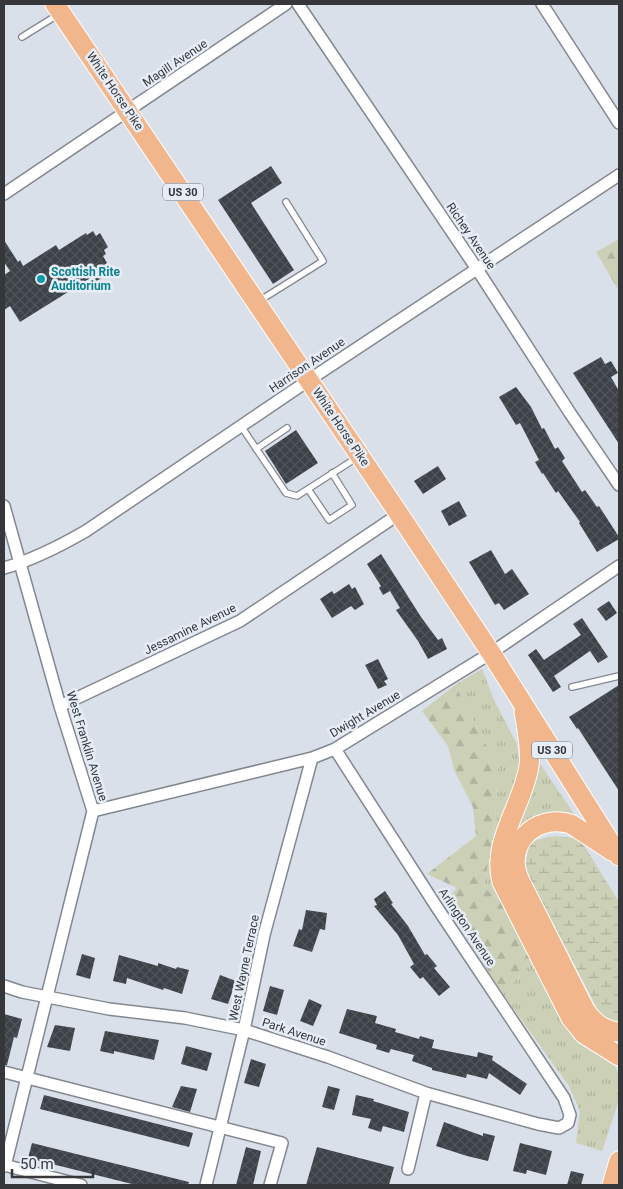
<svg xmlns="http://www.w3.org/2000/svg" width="623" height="1189" font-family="Roboto,sans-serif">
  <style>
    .grass { fill: url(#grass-tufts) }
    .forest { fill: url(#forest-firs) }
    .wetland { fill: url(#wetland-marsh) }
    .building { fill: url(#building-cross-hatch) }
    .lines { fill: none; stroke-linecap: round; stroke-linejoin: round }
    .service-casing { stroke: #838890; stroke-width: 8 }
    .minor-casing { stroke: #838890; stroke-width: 14 }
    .trunk-casing { stroke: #fff; stroke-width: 21 }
    .service { stroke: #fff; stroke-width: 5.5 }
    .minor { stroke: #fff; stroke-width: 11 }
    .trunk { stroke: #f2b68c; stroke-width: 19 }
    .culture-dot { fill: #0f9aa8; stroke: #e7edf6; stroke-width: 2 }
    .labels { text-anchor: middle; stroke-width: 5; stroke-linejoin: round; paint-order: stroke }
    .shield { fill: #e7edf6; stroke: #6a6e72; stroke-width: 1 }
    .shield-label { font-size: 11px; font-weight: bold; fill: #35373a }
    .street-label { font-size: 12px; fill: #35373a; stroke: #e7edf6 }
    .culture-label { font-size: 12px; font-weight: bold; fill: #0d838f; stroke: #e7edf6; text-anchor: start }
  </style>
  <defs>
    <pattern id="grass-tufts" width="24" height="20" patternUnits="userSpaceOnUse" patternTransform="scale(1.25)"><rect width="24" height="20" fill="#ccd0b6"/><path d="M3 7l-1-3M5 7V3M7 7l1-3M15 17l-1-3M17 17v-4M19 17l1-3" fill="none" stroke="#b0b39d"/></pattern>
    <pattern id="forest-firs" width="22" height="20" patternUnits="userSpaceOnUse" patternTransform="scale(1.25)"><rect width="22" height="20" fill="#ccd0b6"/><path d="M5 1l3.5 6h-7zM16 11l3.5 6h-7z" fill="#b0b39d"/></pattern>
    <pattern id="wetland-marsh" width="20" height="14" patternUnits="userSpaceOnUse" patternTransform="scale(1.25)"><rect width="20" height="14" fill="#ccd0b6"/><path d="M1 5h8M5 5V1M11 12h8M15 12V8" fill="none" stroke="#b0b39d"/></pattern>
    <pattern id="building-cross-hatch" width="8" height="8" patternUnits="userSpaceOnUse" patternTransform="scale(1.25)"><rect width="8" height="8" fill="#3d4249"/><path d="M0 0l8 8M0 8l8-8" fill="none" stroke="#51555b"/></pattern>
  </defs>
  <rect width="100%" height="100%" fill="#dae0e9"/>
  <path class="grass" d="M482 669 495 702 517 744 521 772 494 866 500 900 484 888 495 820 498 768 455 685Z
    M538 761 577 818 527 825 514 832Z
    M532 956 574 1039 615 1065 619 1077V1100L602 1151 576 1143 580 1111 569 1086 503 994 519 976Z"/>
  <path class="forest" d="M619 239V291L596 252Z
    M455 685 498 768 495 820 484 888 500 900 532 956 519 976 503 994 444 903 457 888 427 874 476 836 473 807 454 770 448 746 422 711Z"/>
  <path class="wetland" d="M554 836 580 839 619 902V1023L600 1014 525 869 529 842Z"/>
  <path class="building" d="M271 166 282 183 251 203 294 270 273 284 218 200Z
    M93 231 96 236 100 233 108 247 104 250 106 254 103 256 107 263 100 268 105 276 95 282 92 277 20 322 10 306 4 310V275L10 271 4 262V240L18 262 20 260 23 266 56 245 59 250 86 233 87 235Z
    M601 357 605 364 611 361 618 373 611 377 619 391V444L573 373Z
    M516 387 531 407 542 429 544 428 555 449 558 447 565 458 562 461 582 492 585 490 597 507 599 506 619 537V539L597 552 579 523 580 522 558 491 556 493 543 473 542 474 535 462 539 460 520 423 516 425 499 397Z
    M296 430 318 463 286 484 265 451Z
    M438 466 446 479 423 494 414 481Z
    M459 501 467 516 449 526 441 511Z
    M491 550 505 574 512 569 529 594 504 610 499 603 495 605 469 562Z
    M381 554 421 617 438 640 442 638 447 649 428 659 418 641 396 610 400 608 390 591 383 595 379 588 381 586 367 564Z
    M349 584 352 589 355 587 364 604 355 610 351 606 332 618 320 599 332 591 334 594Z
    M609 601 617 613 606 621 597 609Z
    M582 618 608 657 598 663 590 651 554 676 561 687 553 692 528 655 536 649 544 660 581 635 573 624Z
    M378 659 388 679 384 681 387 685 378 689 365 665Z
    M619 685V791L578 728 577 729 569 717Z
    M385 891 393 903 391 904 408 926 425 955 427 954 437 966 434 968 450 987 439 996 423 977 420 979 410 967 414 964 398 935 374 906 377 905 374 899Z
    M306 910 327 913 325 930 320 929 312 952 293 946 299 929 302 930Z
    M82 954 95 958 90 979 76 975Z
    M119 955 158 966V963L176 969 177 967 189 970 182 994 164 988 163 990 127 978 126 984 113 981Z
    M220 975 236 981 228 1004 211 999Z
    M270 986 284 990 277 1015 263 1011Z
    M309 999 322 1005 313 1026 300 1021Z
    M347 1009 377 1016 375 1023 396 1029 395 1032 419 1039 420 1036 434 1040 432 1048 477 1057 478 1052 493 1056 492 1060 527 1084 520 1095 489 1073 487 1079 467 1074 466 1078 432 1070V1068L412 1061 414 1055 391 1049 389 1053 376 1049 377 1045 339 1033Z
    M4 1014 22 1019 17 1038 14 1037 7 1065H4Z
    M55 1025 75 1028 70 1051 47 1047Z
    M105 1031 159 1040 154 1060 114 1051V1054L100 1051Z
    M186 1046 212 1053 207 1071 181 1064Z
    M251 1059 266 1064 259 1087 244 1083Z
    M181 1086 197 1089 190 1112 172 1107Z
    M328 1086 340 1089 334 1110 322 1107Z
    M44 1095 193 1133 189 1147 40 1109Z
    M356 1095 374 1099 373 1101 409 1112 404 1132 383 1126 381 1132 368 1128 371 1119 352 1115Z
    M444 1122 483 1136V1133L495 1136 488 1161 467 1156 436 1146Z
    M32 1143 189 1182 188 1185H136L28 1158Z
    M520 1143 552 1151 546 1175 527 1170 526 1174 513 1171Z
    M246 1147 261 1151 253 1185H236Z
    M317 1147 394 1167 389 1185H306Z
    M571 1171 584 1174 581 1185H567Z"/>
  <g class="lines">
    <g class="service-casing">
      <path id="service" d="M22 37 59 14
        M259 301 323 261 286 202
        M241 426 286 493 297 496 358 457
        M256 449 287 428
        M308 489 329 520 352 505 332 473
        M572 687 619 676"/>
    </g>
    <g class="minor-casing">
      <path id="minor" d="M298 4 477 269 570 413 619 485
        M542 4 619 123
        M4 194 286 4
        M4 506 60 706 93 811 5 1166
        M4 568C33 560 60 546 86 531L309 380 619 175
        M60 706 240 621 399 514
        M93 811 312 758 335 749 491 653 619 566
        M4 986 22 992 109 1009 185 1018 244 1030 328 1057 426 1093 538 1124 559 1128 568 1123 570 1115 564 1098 436 906 335 749
        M4 1072 282 1143 270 1185
        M4 1165 81 1185
        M408 1169 426 1093
        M206 1185 244 1030 264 935 312 758"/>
    </g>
    <g class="trunk-casing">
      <path id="trunk" d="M55 4 399 514 491 653 619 856
        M524 712C527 729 531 748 529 766 523 805 491 842 502 882L571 1018 584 1034 619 1056
        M612 851 571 824C534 813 503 846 520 881L585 1010C593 1022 604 1031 619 1032
        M612 1185 619 1161"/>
    </g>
    <use href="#service" class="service"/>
    <use href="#minor" class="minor"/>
    <use href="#trunk" class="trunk"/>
  </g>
  <circle class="culture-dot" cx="41" cy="279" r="5"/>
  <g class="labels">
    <g class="shield">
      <rect x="163" y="183.5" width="40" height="17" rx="4"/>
      <rect x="532" y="741.5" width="40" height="17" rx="4"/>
    </g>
    <g class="shield-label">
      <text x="183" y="196">US 30</text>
      <text x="552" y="754">US 30</text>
    </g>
    <g class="street-label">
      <text transform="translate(175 63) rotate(-34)" y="4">Magill Avenue</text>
      <text transform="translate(115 91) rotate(56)" y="4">White Horse Pike</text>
      <text transform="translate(471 236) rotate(56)" y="4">Richey Avenue</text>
      <text transform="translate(307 365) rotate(-34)" y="4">Harrison Avenue</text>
      <text transform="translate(341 427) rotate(56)" y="4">White Horse Pike</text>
      <text transform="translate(190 629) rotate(-26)" y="4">Jessamine Avenue</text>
      <text transform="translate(365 714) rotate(-31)" y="4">Dwight Avenue</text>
      <text transform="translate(87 746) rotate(73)" y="4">West Franklin Avenue</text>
      <text transform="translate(467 927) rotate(56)" y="4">Arlington Avenue</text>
      <text transform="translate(244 968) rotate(-78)" y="4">West Wayne Terrace</text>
      <text transform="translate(294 1032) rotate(18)" y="4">Park Avenue</text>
    </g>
    <g class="culture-label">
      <text x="51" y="276">Scottish Rite<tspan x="51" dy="14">Auditorium</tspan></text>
    </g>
  </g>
  <rect width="623" height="1189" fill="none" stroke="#35373a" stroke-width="10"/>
  <path d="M12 1169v8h81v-8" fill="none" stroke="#35373a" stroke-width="2.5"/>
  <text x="20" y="1169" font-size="15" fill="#35373a" stroke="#e7edf6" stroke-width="4" paint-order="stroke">50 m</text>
</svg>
